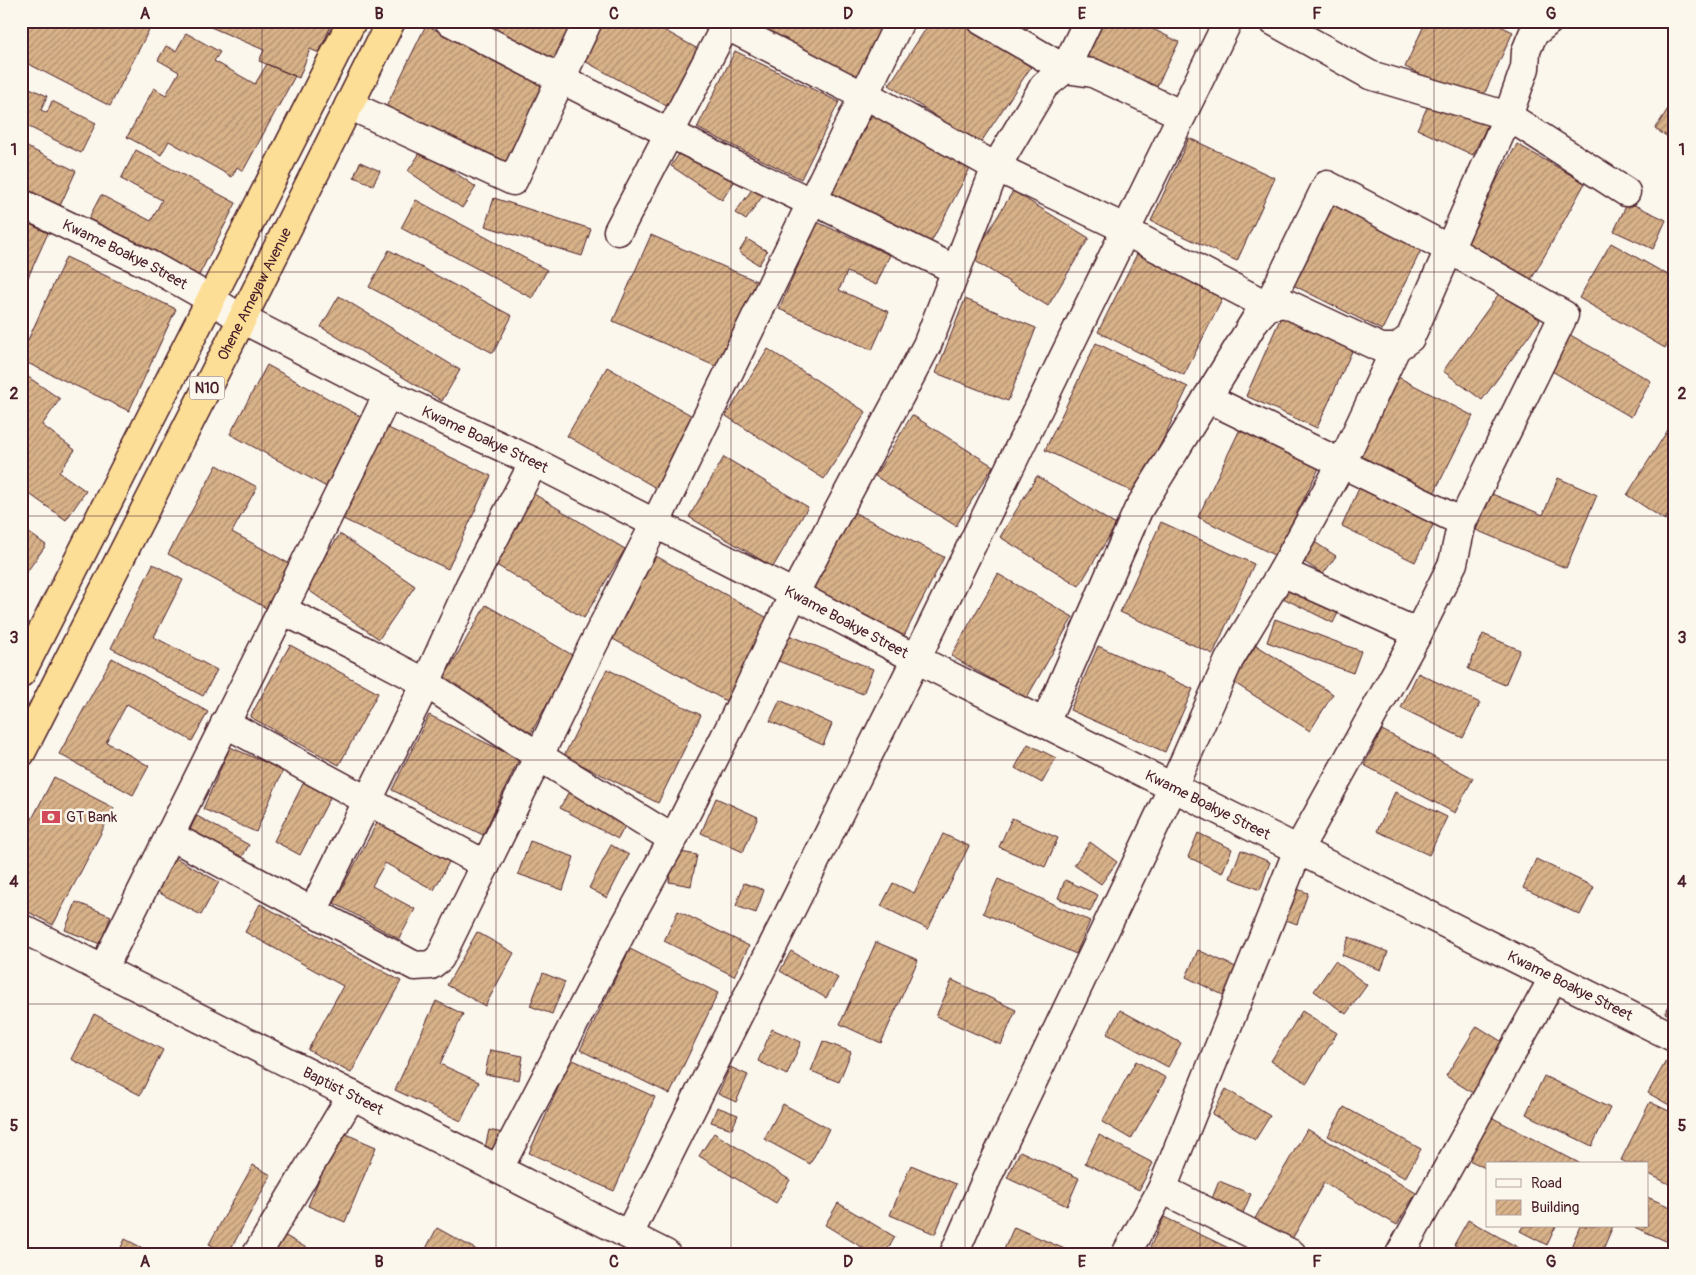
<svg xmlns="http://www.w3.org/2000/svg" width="1696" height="1275" font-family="Pangolin,sans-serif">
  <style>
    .building { fill: url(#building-hatch); stroke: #4a1f2b }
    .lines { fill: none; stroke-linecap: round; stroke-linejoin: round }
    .minor-casing { stroke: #4a1f2b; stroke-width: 31 }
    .trunk-casing { stroke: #4a1f2b; stroke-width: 31 }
    .minor { stroke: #fbf7ec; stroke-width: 28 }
    .trunk { stroke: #fcde96; stroke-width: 28 }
    .grid { fill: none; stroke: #4a1f2b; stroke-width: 1; stroke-opacity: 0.55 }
    .labels { text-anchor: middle; stroke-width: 5; stroke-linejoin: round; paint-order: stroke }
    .shield { fill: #fbf7ec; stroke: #7f6065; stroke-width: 1 }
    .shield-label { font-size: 14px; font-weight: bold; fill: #4a1f2b }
    .street-label { font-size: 15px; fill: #4a1f2b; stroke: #fbf7ec }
    .poi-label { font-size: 15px; fill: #4a1f2b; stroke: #fbf7ec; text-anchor: start }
    .neatline { fill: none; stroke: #4a1f2b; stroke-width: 2 }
    .grid-label { font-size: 16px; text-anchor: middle; font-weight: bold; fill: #4a1f2b }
  </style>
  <defs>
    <pattern id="building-hatch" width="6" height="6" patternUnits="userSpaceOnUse" patternTransform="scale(1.25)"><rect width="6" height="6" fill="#d8b289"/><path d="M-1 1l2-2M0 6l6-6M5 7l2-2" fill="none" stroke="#b19070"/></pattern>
  </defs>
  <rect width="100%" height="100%" fill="#fbf7ec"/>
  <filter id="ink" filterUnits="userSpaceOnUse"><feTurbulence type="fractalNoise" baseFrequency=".02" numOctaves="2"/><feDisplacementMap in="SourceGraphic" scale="10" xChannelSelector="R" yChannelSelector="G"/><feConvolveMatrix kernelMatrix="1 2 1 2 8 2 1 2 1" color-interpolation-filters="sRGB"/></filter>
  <g filter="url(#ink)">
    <path class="building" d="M29 21H150L153 22 110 106 21 60V37Z
      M208 21H333L319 53 310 49 299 78 259 61 264 50 206 25Z
      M462 21H584L560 70Z
      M599 21H648L705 53 674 110 579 58Z
      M755 21H888L854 83 752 26Z
      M931 21H962L1031 67 979 145 889 85Z
      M998 21H1032L1023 36Z
      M1093 21H1137L1179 42 1155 90 1078 52Z
      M1163 21H1187L1184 29Z
      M1426 21H1490L1513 32 1480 103 1405 67Z
      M426 25 545 85 504 168 385 109Z
      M186 33 220 52 214 61 255 84 267 64 295 76 243 171 237 167 232 177 169 141 161 155 127 137 154 88 166 95 179 72 158 60 166 46 176 51Z
      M735 51 839 102 801 179 697 128Z
      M21 84 47 96 41 110 47 113 52 101 96 123 81 153 21 123Z
      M1432 97 1488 124 1473 155 1417 129Z
      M1675 98V141L1655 129Z
      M877 105 976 157 927 250 829 198Z
      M1189 138 1275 178 1237 261 1151 221Z
      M21 144 76 171 59 208 21 189Z
      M1517 144 1585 183 1531 280 1462 242Z
      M685 145 736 179 722 200 671 166Z
      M136 150 236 203 195 283 85 225 101 195 151 221 162 200 121 179Z
      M422 150 476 187 462 208 408 171Z
      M360 162 380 171 373 185 354 177Z
      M758 181 768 188 746 220 735 213Z
      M1013 191 1089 238 1048 306 972 259Z
      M494 198 591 229 582 256 485 226Z
      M416 200 547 270 532 298 401 228Z
      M1334 201 1423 246 1382 330 1293 285Z
      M1628 202 1666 220 1653 249 1614 231Z
      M21 220 48 233 21 293Z
      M817 222 890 255 876 285 847 272 839 290 889 312 872 350 779 309Z
      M651 235 761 283 724 370 613 321Z
      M747 239 767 251 759 265 739 252Z
      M1611 243 1675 279V331L1665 348 1579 298Z
      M389 250 512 316 493 353 369 287Z
      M1139 250 1225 294 1184 375 1098 332Z
      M66 257 176 309 129 411 21 360V355Z
      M1501 291 1540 320 1482 400 1443 371Z
      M339 296 460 370 442 401 321 327Z
      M965 299 1036 328 1008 401 936 373Z
      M1281 317 1353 349 1317 428 1246 396Z
      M1565 332 1651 381 1631 417 1545 367Z
      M1096 343 1188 387 1137 494 1045 450Z
      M768 349 866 412 824 479 726 416Z
      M267 365 369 421 332 490 230 434Z
      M607 367 696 418 656 488 567 436Z
      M21 372 60 399 42 425 75 450 59 472 86 491 66 520 21 488Z
      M1398 377 1473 416 1432 497 1357 459Z
      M912 415 993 466 956 526 875 476Z
      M1242 425 1321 464 1276 556 1198 517Z
      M1671 425 1675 427V504L1665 520 1627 495Z
      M386 427 491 476 448 569 343 519Z
      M724 457 808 507 773 567 689 517Z
      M217 465 257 487 232 532 290 564 266 608 168 554Z
      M1037 476 1116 525 1079 586 1000 537Z
      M1558 478 1597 495 1566 568 1476 530 1492 494 1543 515Z
      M1360 486 1434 523 1415 562 1342 526Z
      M534 494 625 549 584 618 493 563Z
      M849 510 944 557 903 638 809 591Z
      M1161 522 1254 564 1213 654 1120 612Z
      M21 527 46 545 21 580Z
      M340 534 415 586 379 639 304 587Z
      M1310 539 1336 556 1323 574 1298 558Z
      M656 556 773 621 728 702 611 638Z
      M153 564 183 580 154 637 217 670 203 696 111 648Z
      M998 574 1073 617 1026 699 951 656Z
      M1285 579 1341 607 1333 623 1277 595Z
      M486 605 574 656 531 733 442 681Z
      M1275 619 1361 651 1353 673 1267 642Z
      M783 633 873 669 863 694 773 659Z
      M1483 634 1520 650 1505 685 1468 669Z
      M290 645 378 693 339 765 250 717Z
      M1256 645 1333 694 1310 731 1233 682Z
      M1098 646 1193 689 1165 752 1070 710Z
      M112 658 208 712 192 741 127 704 106 742 149 766 133 795 59 754Z
      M607 669 701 715 658 803 564 756Z
      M1418 673 1480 703 1463 738 1401 708Z
      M780 700 832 724 823 745 770 721Z
      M429 715 519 759 483 835 392 790Z
      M1382 730 1473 778 1455 813 1364 765Z
      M1028 744 1056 758 1042 783 1015 768Z
      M230 747 283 770 256 832 203 809Z
      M54 777 114 808 53 925 21 908V840Z
      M304 782 331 796 300 855 274 841Z
      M570 789 628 820 618 839 560 808Z
      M1395 792 1447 817 1429 855 1377 831Z
      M716 798 758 817 743 852 701 833Z
      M197 816 249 845 240 861 188 833Z
      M1012 818 1058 838 1045 867 999 847Z
      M378 821 450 860 434 890 385 863 372 886 415 909 399 939 334 903Z
      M1198 833 1232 849 1222 873 1188 857Z
      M943 834 969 846 928 929 881 906 893 883 914 893Z
      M530 841 574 857 563 890 518 874Z
      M1090 842 1117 862 1101 884 1074 865Z
      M611 845 629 855 607 898 589 888Z
      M1241 850 1270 862 1260 890 1230 878Z
      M675 851 697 855 691 886 669 882Z
      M172 856 219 882 201 915 154 890Z
      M1536 859 1594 887 1580 915 1523 888Z
      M998 879 1090 921 1076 954 983 913Z
      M1065 880 1098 895 1090 912 1058 898Z
      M744 883 764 890 756 913 736 906Z
      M1289 886 1308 893 1297 924 1278 917Z
      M76 902 111 916 100 944 65 930Z
      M260 904 401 981 351 1073 308 1050 343 986 245 932Z
      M678 911 749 946 734 976 664 941Z
      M477 932 514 953 485 1006 447 985Z
      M1349 937 1388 952 1381 970 1342 955Z
      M876 942 918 960 881 1043 840 1024Z
      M630 949 718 993 670 1094 580 1050Z
      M1198 950 1238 968 1225 996 1186 977Z
      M791 951 838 978 826 998 780 971Z
      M1335 961 1367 985 1346 1014 1314 991Z
      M543 973 565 982 552 1014 530 1006Z
      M952 980 1016 1010 1001 1045 936 1016Z
      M1675 995V1018L1665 1013Z
      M436 1001 463 1014 440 1064 479 1082 461 1121 395 1090Z
      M1120 1010 1181 1043 1168 1067 1107 1034Z
      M1302 1011 1337 1033 1307 1083 1271 1061Z
      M94 1014 163 1050 140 1095 71 1059Z
      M1477 1026 1507 1045 1476 1095 1446 1076Z
      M772 1029 801 1042 787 1075 758 1061Z
      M823 1041 851 1052 839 1082 811 1071Z
      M490 1050 523 1056 519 1080 485 1074Z
      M571 1059 655 1097 614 1191 529 1153Z
      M1136 1061 1166 1078 1131 1139 1102 1122Z
      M1666 1061 1675 1066V1098L1671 1106 1648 1093Z
      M730 1067 748 1075 736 1102 718 1094Z
      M1544 1076 1610 1108 1592 1146 1526 1114Z
      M1226 1089 1270 1116 1255 1140 1212 1114Z
      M1650 1102 1675 1114V1187L1647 1173V1164H1629L1621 1160Z
      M783 1104 829 1129 810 1164 764 1139Z
      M717 1107 738 1115 732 1129 711 1122Z
      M1344 1107 1421 1149 1405 1178 1328 1136Z
      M1491 1117 1581 1164H1487V1169L1469 1160Z
      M1307 1129 1416 1193 1397 1225 1324 1183 1287 1248 1250 1227Z
      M489 1130 507 1134 503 1153 485 1148Z
      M339 1131 376 1147 345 1222 308 1206Z
      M714 1133 790 1180 776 1203 699 1156Z
      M1099 1135 1153 1163 1139 1190 1085 1163Z
      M1020 1151 1079 1178 1067 1206 1007 1178Z
      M253 1165 271 1175 228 1254 209 1244Z
      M911 1165 956 1184 935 1234 890 1215Z
      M1219 1181 1251 1194 1240 1220 1209 1206Z
      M1647 1197 1675 1209V1245L1632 1226H1647Z
      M838 1203 895 1237 885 1254H873L825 1225Z
      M1164 1217 1239 1253V1254H1147Z
      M1468 1220 1530 1254H1471L1454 1245Z
      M1523 1226H1556L1547 1245 1520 1231Z
      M1580 1226H1613L1601 1254H1568Z
      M270 1227 310 1250 307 1254H283L262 1241Z
      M1014 1227 1076 1254H1002Z
      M437 1228 484 1254H423Z
      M125 1239 154 1254H118Z"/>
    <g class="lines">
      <g class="minor-casing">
        <g id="minor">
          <path d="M449 21C568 84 689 143 810 202L812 200 956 270"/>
          <path d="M718 21 862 95 864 94 996 167 1126 229 1129 233 1268 306 1327 185 1449 249 1564 315 1462 522 1453 563 1418 633 1298 850 1162 1189 1126 1254"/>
          <path d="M982 21 1065 69 1088 21"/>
          <path d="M1273 21 1370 75 1508 116 1626 192"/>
          <path d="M349 105 513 181 588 21"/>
          <path id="s1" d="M21 203 150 265 212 300 242 319 388 394 534 462 794 594 916 659 1675 1038"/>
          <path d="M618 231 728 21"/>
          <path d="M1207 398 1462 522"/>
          <path d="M1282 572 1418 633"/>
          <path d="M282 610 388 394"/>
          <path d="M225 723 486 865"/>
          <path d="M1045 723 1138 510 1256 319 1268 306 1285 303 1381 348H1396L1410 338 1508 116 1525 68 1526 51 1533 34 1549 21"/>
          <path d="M169 835 415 966 431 965 440 958 593 645 655 524 900 21"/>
          <path d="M313 911 426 683 470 585 534 462"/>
          <path id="s2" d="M21 928 666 1254"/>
          <path d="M103 969 282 610 363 650 426 683 540 757 673 839"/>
          <path d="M499 1168 621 933 673 839 730 727 794 594 927 345 996 167 1044 86 1065 69 1093 73 1182 115"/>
          <path d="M1162 1189 1292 1254"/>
          <path d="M629 1234 916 659 1228 21"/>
          <path d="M257 1254 352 1095"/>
          <path d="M954 1254 990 1171 1173 787 1229 660 1282 572 1342 463 1396 348"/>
          <path d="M1400 1254 1554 977"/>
        </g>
      </g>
      <g class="trunk-casing">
        <g id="trunk">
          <path d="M21 673 352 21"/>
          <path id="s3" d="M21 753 242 319 391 21"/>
        </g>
      </g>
      <use href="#minor" class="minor"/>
      <use href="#trunk" class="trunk"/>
    </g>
  </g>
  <path class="grid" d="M262 21V1254M496 21V1254M731 21V1254M965 21V1254M1200 21V1254M1434 21V1254M21 272H1675M21 516H1675M21 760H1675M21 1004H1675"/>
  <defs>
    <g id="bank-bare" transform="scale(1.5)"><path d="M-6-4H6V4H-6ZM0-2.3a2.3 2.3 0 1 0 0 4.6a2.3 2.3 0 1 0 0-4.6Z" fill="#d1495b" stroke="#fbf7ec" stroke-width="2.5" paint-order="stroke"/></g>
  </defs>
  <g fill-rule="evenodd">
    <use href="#bank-bare" x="51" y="817"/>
  </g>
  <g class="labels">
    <rect class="shield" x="189.5" y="376.5" width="35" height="23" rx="4"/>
    <g class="shield-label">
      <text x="207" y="393">N10</text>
    </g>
    <g class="street-label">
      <text dy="5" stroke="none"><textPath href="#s1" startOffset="116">Kwame Boakye Street</textPath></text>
      <text dy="5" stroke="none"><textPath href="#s3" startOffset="515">Ohene Ameyaw Avenue</textPath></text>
      <text dy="5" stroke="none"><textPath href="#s1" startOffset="521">Kwame Boakye Street</textPath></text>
      <text dy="5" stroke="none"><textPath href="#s1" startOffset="926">Kwame Boakye Street</textPath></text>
      <text dy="5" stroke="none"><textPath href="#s1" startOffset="1331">Kwame Boakye Street</textPath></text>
      <text dy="5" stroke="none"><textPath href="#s1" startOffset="1736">Kwame Boakye Street</textPath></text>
      <text dy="5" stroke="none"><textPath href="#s2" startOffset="361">Baptist Street</textPath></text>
    </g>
    <g class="poi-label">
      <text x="66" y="822">GT Bank</text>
    </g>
  </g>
  <rect width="1696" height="1275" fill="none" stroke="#fbf7ec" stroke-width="55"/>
  <rect x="1486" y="1162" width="162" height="65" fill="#fbf7ec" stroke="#b4a19f"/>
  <rect x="1496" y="1179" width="25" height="8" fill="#fbf7ec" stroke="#b4a19f"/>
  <text x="1531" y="1188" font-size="15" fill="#4a1f2b">Road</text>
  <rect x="1496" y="1200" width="25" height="15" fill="url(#building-hatch)" stroke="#b4a19f"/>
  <text x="1531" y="1212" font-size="15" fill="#4a1f2b">Building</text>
  <rect x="28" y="28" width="1640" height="1220" class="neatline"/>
  <g class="grid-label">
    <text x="145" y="19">A</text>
    <text x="379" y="19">B</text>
    <text x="614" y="19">C</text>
    <text x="848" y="19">D</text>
    <text x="1082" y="19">E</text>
    <text x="1317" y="19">F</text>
    <text x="1551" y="19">G</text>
    <text x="14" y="155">1</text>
    <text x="1682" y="155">1</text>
    <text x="14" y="399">2</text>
    <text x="1682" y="399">2</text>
    <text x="14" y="643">3</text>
    <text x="1682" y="643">3</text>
    <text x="14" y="887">4</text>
    <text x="1682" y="887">4</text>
    <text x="14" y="1131">5</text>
    <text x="1682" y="1131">5</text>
    <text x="145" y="1267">A</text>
    <text x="379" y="1267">B</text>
    <text x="614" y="1267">C</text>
    <text x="848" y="1267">D</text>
    <text x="1082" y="1267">E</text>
    <text x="1317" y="1267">F</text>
    <text x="1551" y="1267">G</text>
  </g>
</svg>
